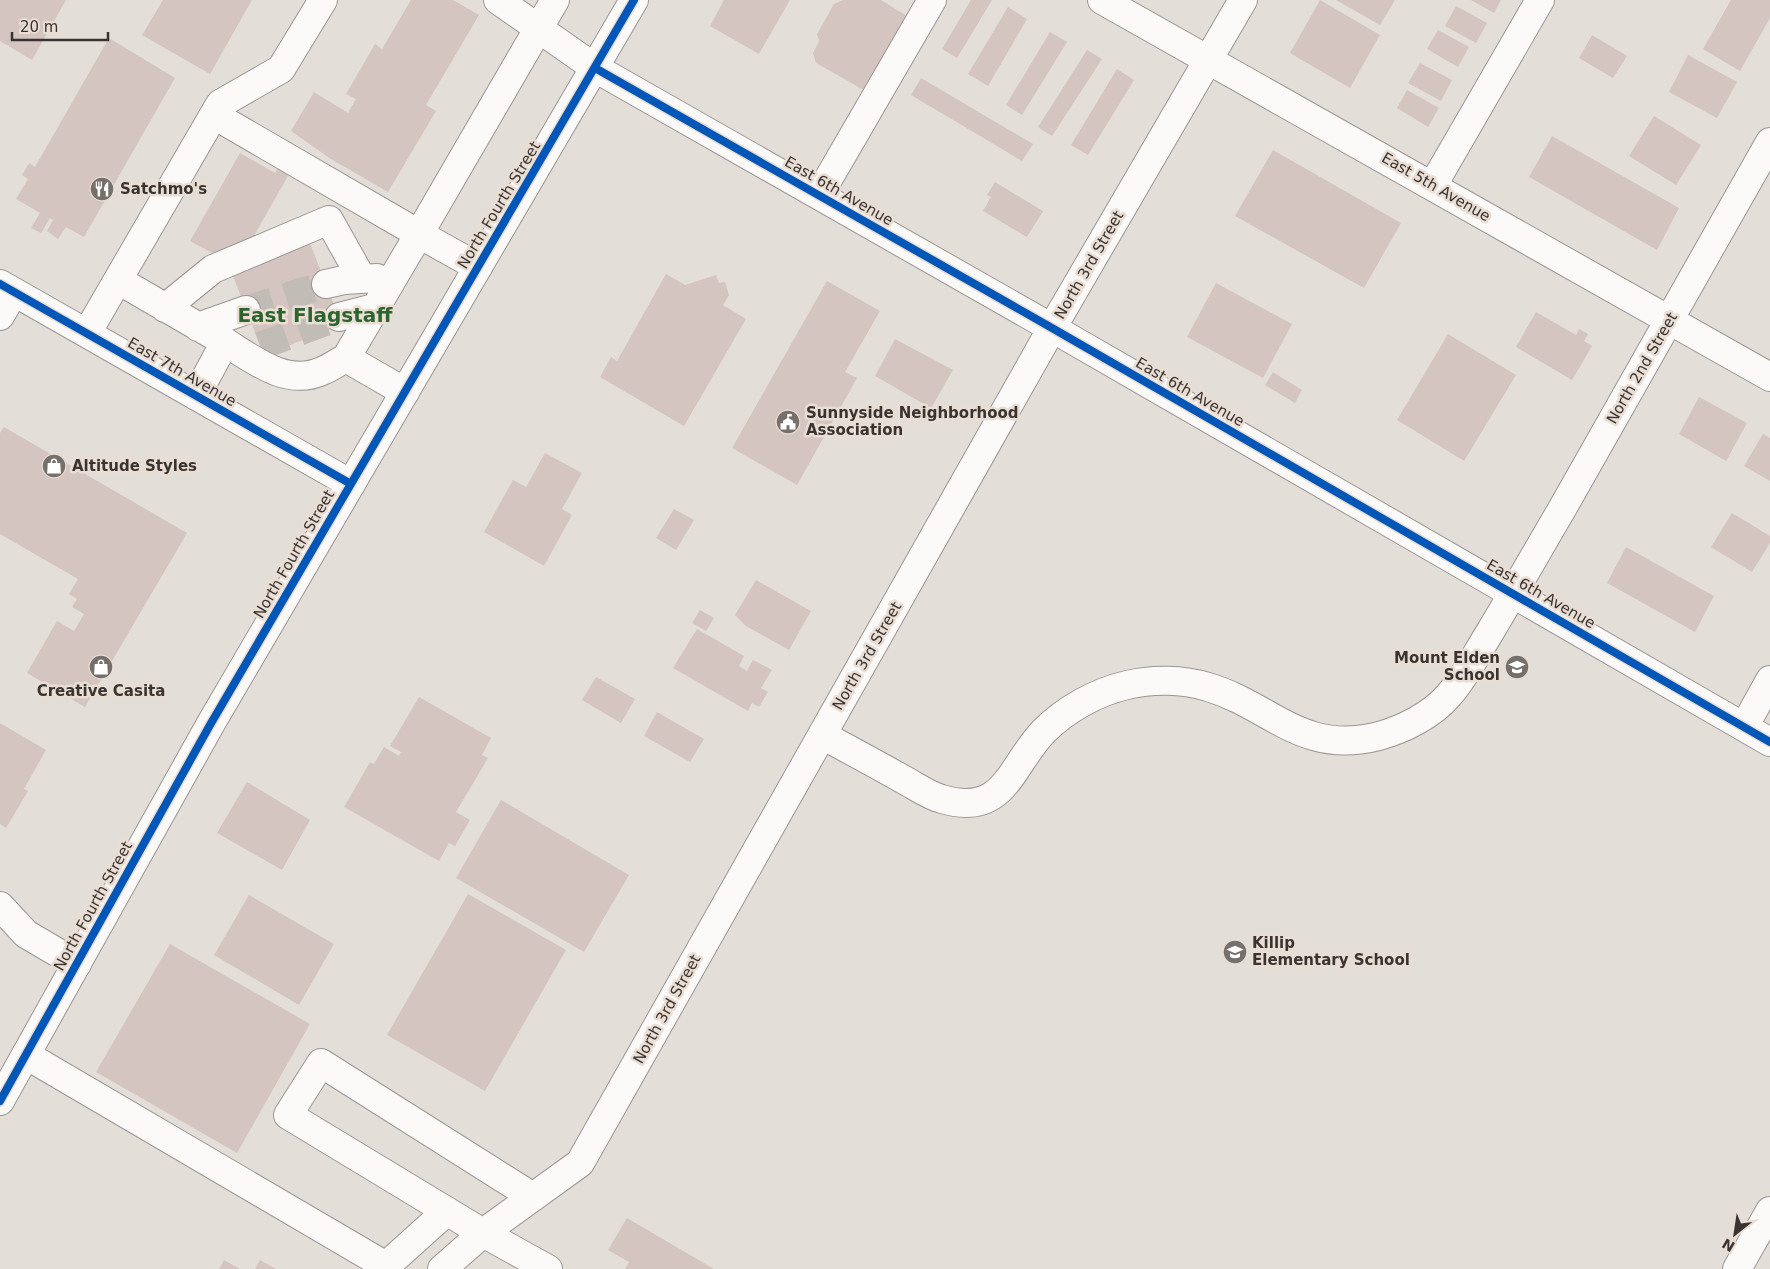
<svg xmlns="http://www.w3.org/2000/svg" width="1770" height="1269" font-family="'DejaVu Sans',sans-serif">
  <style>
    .building { fill: #d4c5c0 }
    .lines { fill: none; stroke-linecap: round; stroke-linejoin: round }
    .minor-tunnel { stroke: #c2bcb7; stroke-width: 28; stroke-dasharray: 28 14; stroke-linecap: butt }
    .minor-casing { stroke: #9b9693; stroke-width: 30 }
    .major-casing { stroke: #9b9693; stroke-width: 30 }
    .minor { stroke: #fbfaf9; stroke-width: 28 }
    .major { stroke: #fbfaf9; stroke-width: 28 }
    .cycleway-casing { stroke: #e9ddd4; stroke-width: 11 }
    .cycleway { stroke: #0057b8; stroke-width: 8 }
    .labels { text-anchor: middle; stroke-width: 5; stroke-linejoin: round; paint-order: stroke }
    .street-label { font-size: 15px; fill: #393431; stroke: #e9ddd4 }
    .poi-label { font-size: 15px; font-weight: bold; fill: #393431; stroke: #e9ddd4; text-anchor: start }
    .district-label { font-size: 20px; font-weight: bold; fill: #2c632f; stroke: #e9ddd4 }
  </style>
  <rect width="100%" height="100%" fill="#e4ded9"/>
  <path class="building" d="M0 0H66L32 60 0 41Z
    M163 0H252L210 74 142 35Z
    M411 0H453L479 15 426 105 436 111 388 192 331 159 291 131 314 92 348 113 356 99 346 94 375 44 382 49Z
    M724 0H790L759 54 710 26Z
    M843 0H881L905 15 907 23 870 87 862 89 816 63 813 53 819 41 817 34 834 4Z
    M971 0H992L957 58 942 49Z
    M1320 0 1380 35 1350 88 1290 53Z
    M1336 0H1395L1380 25Z
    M1471 0H1501L1494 13Z
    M1731 0H1770V18L1740 71 1703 49Z
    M1456 6 1487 23 1476 43 1445 26Z
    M1008 7 1027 19 988 86 968 74Z
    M1438 30 1469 47 1458 67 1427 49Z
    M1050 32 1067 42 1022 115 1006 105Z
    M1592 35 1627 56 1613 78 1579 58Z
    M109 38 175 78 84 237 66 227 58 239 47 231 53 220 50 218 41 233 31 228 40 213 16 199 28 179 22 175 29 163 35 167Z
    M1087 50 1102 59 1052 136 1038 127Z
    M1688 55 1737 82 1717 118 1669 92Z
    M1420 63 1452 80 1441 101 1408 83Z
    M1117 69 1134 80 1088 155 1071 145Z
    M921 78 1033 144 1022 161 911 95Z
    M1407 90 1439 108 1428 127 1397 108Z
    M1654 116 1701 145 1676 185 1629 156Z
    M1552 136 1679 208 1657 250 1529 177Z
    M1273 150 1401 223 1364 288 1235 216Z
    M240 153 275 173 278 168 289 174 246 250 220 257 190 241Z
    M995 182 1043 211 1027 237 983 211 991 197 987 195Z
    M309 241 342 325 264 355 231 271Z
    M666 274 685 285 716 275 719 283 725 282 729 295 723 305 746 319 684 426 600 377 611 357 617 361Z
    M827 281 880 311 845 372 857 378 797 485 732 448Z
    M1216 283 1292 324 1263 378 1187 337Z
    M1536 312 1576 335 1579 329 1588 334 1584 341 1592 346 1572 380 1516 347Z
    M1448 334 1516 375 1464 461 1397 420Z
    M895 339 953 370 931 408 875 376Z
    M1273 372 1302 390 1295 403 1265 385Z
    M1699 397 1747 423 1726 461 1679 434Z
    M4 427 187 533 85 707 27 673 57 621 74 631 84 614 72 607 77 599 69 594 78 579 0 534V433Z
    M1763 434 1770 438V481L1744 466Z
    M545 453 582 473 562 509 572 515 544 566 484 532 513 480 526 487Z
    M674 509 694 520 676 550 656 538Z
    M1732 513 1770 536V543L1752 572 1711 547Z
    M1626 547 1714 596 1695 632 1607 583Z
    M756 580 811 611 789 650 746 626 735 615Z
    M700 610 714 618 706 631 692 623Z
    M697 629 744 656 739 666 747 671 753 660 772 670 761 688 768 692 759 707 752 703 748 711 673 668Z
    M596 677 635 699 621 723 582 700Z
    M419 697 491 738 482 755 488 758 456 812 470 820 455 846 449 843 439 861 344 807 370 762 374 764 384 747 399 756 401 752 390 746Z
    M657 712 704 739 690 762 644 736Z
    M0 723 46 750 24 789 28 791 6 828 0 824Z
    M247 782 310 820 282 870 217 833Z
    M501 800 629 875 584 952 456 878Z
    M468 894 566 950 485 1091 387 1035Z
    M249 895 334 944 299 1005 214 955Z
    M170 944 310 1024 237 1153 96 1072Z
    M627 1218 714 1269H625L629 1262 608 1250Z
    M224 1260 240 1269H219Z
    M260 1260 276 1269H255Z"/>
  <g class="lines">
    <path class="minor-tunnel" d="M246 310 326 284
      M260 346 339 317"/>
    <g class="minor-casing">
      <path id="minor" d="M498 0 595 68 1052 328 1770 742
        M1102 0 1770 377
        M214 115 419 234 555 0
        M1433 185 1540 0
        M819 195 932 0
        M118 280 225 342 196 396
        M0 284 351 484
        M326 284 344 280 377 278
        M165 308 213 269 329 220 362 279
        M0 316 14 292
        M339 317 374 308
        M198 327 246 310
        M87 333 220 104 281 69 323 0
        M225 342C254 360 287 387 322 371 330 368 338 362 346 358
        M405 392 346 358 419 234 478 267
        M1744 727 1770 680
        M822 735C850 750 878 765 906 781 917 787 930 796 942 799 1005 818 1010 766 1044 731 1066 709 1097 692 1127 685 1152 679 1182 679 1208 687 1272 706 1302 756 1379 736 1404 729 1432 715 1449 695 1465 677 1477 653 1490 632 1514 592 1538 550 1562 509 1631 386 1701 264 1770 142
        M0 906 26 934 77 964
        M26 1055 386 1266 447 1211
        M533 1197 321 1063 288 1115 483 1233 548 1269
        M442 1269 483 1233 580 1163 1052 328 1243 0
        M1737 1269 1770 1211"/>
    </g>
    <g class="major-casing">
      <path id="major" d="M0 1101 210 725 634 0"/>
    </g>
    <use href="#minor" class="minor"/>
    <use href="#major" class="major"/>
    <g class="cycleway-casing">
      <path id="cycleway" d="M595 68 1052 328 1770 742
        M0 284 351 484
        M0 1101 210 725 634 0"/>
    </g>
    <use href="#cycleway" class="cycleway"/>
  </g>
  <defs>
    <g id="restaurant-disc" transform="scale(1.25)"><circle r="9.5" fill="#75706c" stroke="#e9ddd4"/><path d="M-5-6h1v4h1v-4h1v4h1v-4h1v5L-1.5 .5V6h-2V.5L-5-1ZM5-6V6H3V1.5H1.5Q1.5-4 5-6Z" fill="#fff"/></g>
    <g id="civic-disc" transform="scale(1.25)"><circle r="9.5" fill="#75706c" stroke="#e9ddd4"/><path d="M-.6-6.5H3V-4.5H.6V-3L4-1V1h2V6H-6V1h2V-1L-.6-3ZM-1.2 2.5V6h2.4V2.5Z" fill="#fff"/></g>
    <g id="shop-disc" transform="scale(1.25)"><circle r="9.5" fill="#75706c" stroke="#e9ddd4"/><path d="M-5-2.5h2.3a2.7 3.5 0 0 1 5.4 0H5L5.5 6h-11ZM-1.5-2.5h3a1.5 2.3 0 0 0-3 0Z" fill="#fff"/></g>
    <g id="school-disc" transform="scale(1.25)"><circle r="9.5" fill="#75706c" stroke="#e9ddd4"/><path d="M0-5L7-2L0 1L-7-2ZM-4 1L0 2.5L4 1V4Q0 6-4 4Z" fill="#fff"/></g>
  </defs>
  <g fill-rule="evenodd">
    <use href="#restaurant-disc" x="102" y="189"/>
    <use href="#civic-disc" x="788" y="422"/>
    <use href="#shop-disc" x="54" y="466"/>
    <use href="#shop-disc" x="101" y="667"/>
    <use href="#school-disc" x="1517" y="667"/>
    <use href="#school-disc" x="1235" y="952"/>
  </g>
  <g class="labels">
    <g class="street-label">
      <text transform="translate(1436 187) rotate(30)" y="5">East 5th Avenue</text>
      <text transform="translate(839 191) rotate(30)" y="5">East 6th Avenue</text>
      <text transform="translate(499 205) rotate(-59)" y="5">North Fourth Street</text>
      <text transform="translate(1089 265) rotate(-60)" y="5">North 3rd Street</text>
      <text transform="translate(1642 368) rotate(-60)" y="5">North 2nd Street</text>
      <text transform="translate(182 372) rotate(30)" y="5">East 7th Avenue</text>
      <text transform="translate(1190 392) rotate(30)" y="5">East 6th Avenue</text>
      <text transform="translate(294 554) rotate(-60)" y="5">North Fourth Street</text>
      <text transform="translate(1541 594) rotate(30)" y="5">East 6th Avenue</text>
      <text transform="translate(867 656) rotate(-60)" y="5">North 3rd Street</text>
      <text transform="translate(93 906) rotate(-61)" y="5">North Fourth Street</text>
      <text transform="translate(667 1009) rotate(-61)" y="5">North 3rd Street</text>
    </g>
    <g class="poi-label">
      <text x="120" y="194">Satchmo's</text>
      <text x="806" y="418">Sunnyside Neighborhood<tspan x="806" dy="17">Association</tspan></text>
      <text x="72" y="471">Altitude Styles</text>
      <text x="1500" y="663" text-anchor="end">Mount Elden<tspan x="1500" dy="17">School</tspan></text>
      <text x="101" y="696" text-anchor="middle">Creative Casita</text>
      <text x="1252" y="948">Killip<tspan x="1252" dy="17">Elementary School</tspan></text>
    </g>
    <g class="district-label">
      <text x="315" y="322">East Flagstaff</text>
    </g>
  </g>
  <g transform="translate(1735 1234) rotate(210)" stroke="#e9ddd4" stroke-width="4" paint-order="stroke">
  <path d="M0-4L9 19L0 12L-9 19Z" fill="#393431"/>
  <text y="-8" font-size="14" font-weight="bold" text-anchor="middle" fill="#393431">N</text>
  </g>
  <path d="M12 32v8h96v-8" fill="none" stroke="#393431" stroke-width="2.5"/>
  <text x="20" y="32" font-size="15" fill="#393431" stroke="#e9ddd4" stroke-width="4" paint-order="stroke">20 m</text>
</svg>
